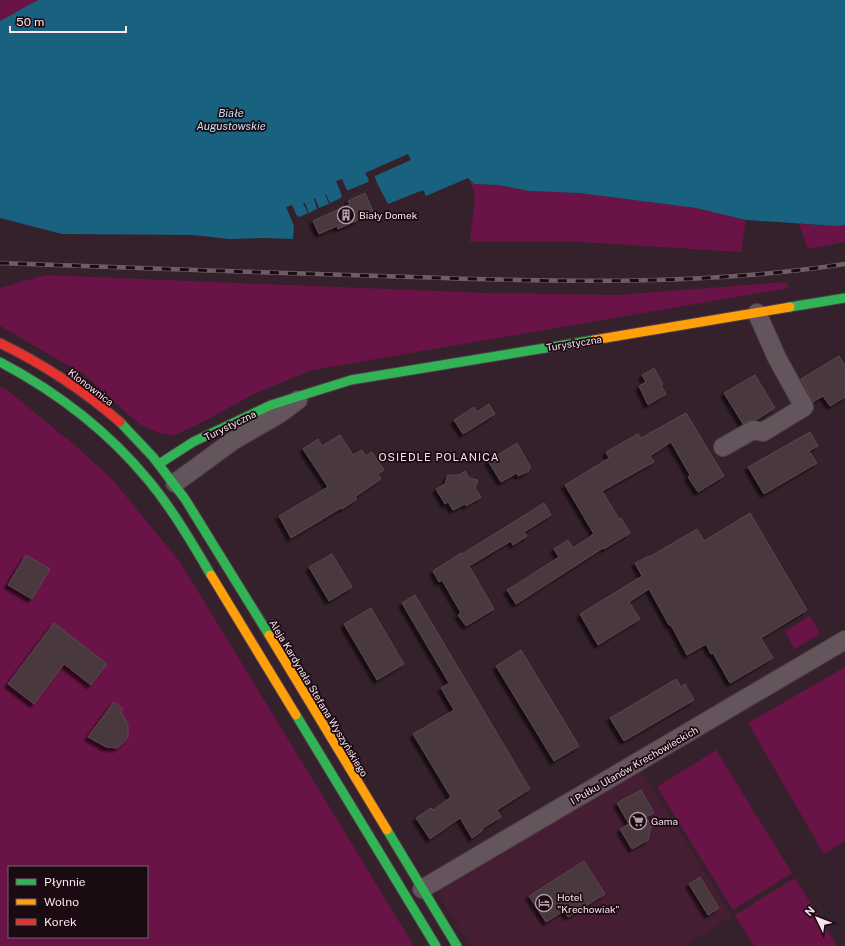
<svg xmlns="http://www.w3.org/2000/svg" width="845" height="946" font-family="'Public Sans',sans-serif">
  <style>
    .built { fill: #461e33 }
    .green { fill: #6a1346; fill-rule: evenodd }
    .water { fill: #18617f }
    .pier { fill: #35212b }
    .building { fill: #4a393e; stroke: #59474c; filter: url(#shadow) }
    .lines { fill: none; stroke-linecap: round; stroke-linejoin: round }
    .street-casing { stroke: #503e47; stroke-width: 20 }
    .fast-casing { stroke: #503e47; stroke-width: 11 }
    .slow-casing { stroke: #503e47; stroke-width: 11 }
    .jam-casing { stroke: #503e47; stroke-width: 11 }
    .street { stroke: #64555c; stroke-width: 18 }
    .fast { stroke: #30b455; stroke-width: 9 }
    .slow { stroke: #ff9f0a; stroke-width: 9 }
    .jam { stroke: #e5322d; stroke-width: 9 }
    .rail-casing { stroke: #6d5e66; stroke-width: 4.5 }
    .rail { stroke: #1a0a12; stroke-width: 3; stroke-dasharray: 9; stroke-linecap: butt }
    .labels { text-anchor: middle; stroke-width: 3.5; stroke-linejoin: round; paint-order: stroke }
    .poi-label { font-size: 10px; fill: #fce2ed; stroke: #1a0a12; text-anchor: start }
    .street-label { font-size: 10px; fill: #fce2ed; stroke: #1a0a12 }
    .water-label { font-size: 11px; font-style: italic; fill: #c4e0ef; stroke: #1a0a12 }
    .neighbourhood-label { font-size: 11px; letter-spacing: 1px; fill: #fce2ed; stroke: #1a0a12 }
  </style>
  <defs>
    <filter id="shadow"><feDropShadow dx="-3.5" dy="3.5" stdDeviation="1" flood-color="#0009"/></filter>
  </defs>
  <rect width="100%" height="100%" fill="#35212b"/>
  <path class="built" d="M641 770 732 916 686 946H471L432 886Z"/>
  <path class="green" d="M0 0H38L0 21Z
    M468 178 474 184 498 185 530 191 579 193 696 208 746 220 741 252 582 242H470L475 194Z
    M799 224 836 226 845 225V242L808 249Z
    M45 275 484 293 617 295 786 282 789 288 312 370 256 393 195 426 174 435 159 433 139 424 85 375 0 326V288Z
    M0 387 6 389 78 448 112 479 180 562 414 946H0ZM9 867H147V937H9Z
    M810 616 820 634 794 649 785 631Z
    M845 667V841L824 854 748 723Z
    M716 750 792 873 733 910 657 787Z
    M795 878 837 946H754L735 915Z"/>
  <path class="water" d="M38 0H845V225L836 226 746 220 696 208 579 193 530 191 498 185 474 184 468 178 426 196 423 190 388 204 378 185 293 222 294 226 293 239 264 238 229 239 193 235 62 234 0 218V21Z"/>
  <path class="pier" d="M408 154 411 160 375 176V178L378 185 348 198V200L295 223 296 225 294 226 286 207 292 205 297 216 299 217 308 213 303 203H305L309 213 317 209 314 199 315 198 319 208 329 204 325 194H326L330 203 341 198 342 196 336 181 342 179 347 190H349L368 182 369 180 365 173Z"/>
  <path class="building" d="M365 193 373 211 357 219 358 220 338 229 337 226 319 234 313 221 350 204 348 201Z
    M839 356 845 365V397L830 406 823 396 813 402 801 379Z
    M654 368 663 384 661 386 666 394 648 405 639 386 646 382 642 375Z
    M755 375 775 408 756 420 748 421 743 424 724 393Z
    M489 404 495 414 463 434 454 420 474 407 477 412Z
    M686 413 724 476 698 492 688 477 690 475 671 442 650 456 654 462 602 491 619 519 621 518 630 533 604 549 603 548 516 604 507 590 559 557 554 549 568 540 573 548 594 534 565 485 609 458 606 452 638 434 641 438Z
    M810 432 818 446 809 451 817 463 764 494 748 467Z
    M340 435 353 455 362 450 366 456 372 452 384 470 378 474 381 479 355 497 357 499 342 509 341 508 291 538 279 516 328 487 303 449 318 439 322 446Z
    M517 443 531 468 528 470 529 471 518 476 517 473 501 482 488 461Z
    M465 471 469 478 478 480 475 488 481 497 466 506 465 504 453 510 448 502 445 504 436 489 445 484 448 475H459Z
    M544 503 551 515 524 532 527 536 513 545 511 541 469 566 494 609 466 626 458 615 461 613 442 580 439 582 433 571 461 553 462 554Z
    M750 513 807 610 761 638 773 658 730 683 713 653 711 654 706 644 687 655 671 625H669L649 589 629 602 640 619 598 645 580 614 642 576 635 563 649 556V557L697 529 704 541Z
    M332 554 352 587 329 601 309 567Z
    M26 555 50 569 32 599 8 585Z
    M415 595 530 789 497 810 501 817 483 828 482 831 472 838 460 818 430 839 416 818 431 808 433 810 451 797 413 734 454 710 441 688 449 683 402 603Z
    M371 608 404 664 377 680 344 624Z
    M54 623 107 664 91 685 64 664 34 704 8 684Z
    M521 650 579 746 554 761 496 666Z
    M676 679 681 687 685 684 694 700 624 741 610 718Z
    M114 702 123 709 121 712 128 724V737L124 742 117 748 106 747 88 737Z
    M641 790 654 813 646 817 651 826 648 840 632 849 620 829 629 824 617 803Z
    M584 861 605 894 568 917 564 911 546 922 529 896Z
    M700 877 719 908 708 915 689 884Z"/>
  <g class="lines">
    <g class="street-casing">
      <path id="street" d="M723 447 753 430 763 432 804 407 777 358 757 313
        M175 483 234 440 279 414 298 400
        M422 889 845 640"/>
    </g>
    <g class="fast-casing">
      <path id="fast" d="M790 307 845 298
        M0 362C57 392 108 431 149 481 173 510 192 543 211 575
        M120 422 153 457 185 499 269 635
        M159 464 193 442 271 405 351 380 594 340
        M296 715 436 946
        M387 830 457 946"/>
    </g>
    <g class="slow-casing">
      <path id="slow" d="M594 340 790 307
        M211 575 296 715
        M269 635 387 830"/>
    </g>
    <g class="jam-casing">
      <path id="jam" d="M0 343C43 364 83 390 120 422"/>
    </g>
    <use href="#street" class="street"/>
    <use href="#fast" class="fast"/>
    <use href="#slow" class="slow"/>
    <use href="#jam" class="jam"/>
    <g class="rail-casing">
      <path id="rail" d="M0 263C137 268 275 273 412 277 557 282 701 286 845 264"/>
    </g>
    <use href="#rail" class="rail"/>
  </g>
  <defs>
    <g id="building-ring" transform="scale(0.9)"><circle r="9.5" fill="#1a0a12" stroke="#b69ea9" stroke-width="1.5"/><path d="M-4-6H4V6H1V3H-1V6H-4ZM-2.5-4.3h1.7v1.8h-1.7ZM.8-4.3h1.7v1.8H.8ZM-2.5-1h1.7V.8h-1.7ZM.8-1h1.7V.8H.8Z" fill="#b69ea9"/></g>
    <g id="supermarket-ring" transform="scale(0.9)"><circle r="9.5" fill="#1a0a12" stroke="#b69ea9" stroke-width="1.5"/><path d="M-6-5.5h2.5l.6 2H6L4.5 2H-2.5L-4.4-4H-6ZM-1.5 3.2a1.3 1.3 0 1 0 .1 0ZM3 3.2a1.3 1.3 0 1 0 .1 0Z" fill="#b69ea9"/></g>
    <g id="hotel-ring" transform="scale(0.9)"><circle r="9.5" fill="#1a0a12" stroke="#b69ea9" stroke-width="1.5"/><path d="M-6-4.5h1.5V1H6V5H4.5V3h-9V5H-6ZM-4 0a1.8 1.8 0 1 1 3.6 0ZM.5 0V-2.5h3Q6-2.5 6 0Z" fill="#b69ea9"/></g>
  </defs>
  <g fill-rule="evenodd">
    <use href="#building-ring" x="346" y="215"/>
    <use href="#supermarket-ring" x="638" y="821"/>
    <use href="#hotel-ring" x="544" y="903"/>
  </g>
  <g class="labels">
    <g class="poi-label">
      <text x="359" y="219">Biały Domek</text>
      <text x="651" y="825">Gama</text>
      <text x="557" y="901">Hotel<tspan x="557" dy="12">"Krechowiak"</tspan></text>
    </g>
    <g class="street-label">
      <text transform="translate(574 343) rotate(-9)" y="4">Turystyczna</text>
      <text transform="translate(91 387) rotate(37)" y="4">Klonownica</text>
      <text transform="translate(230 425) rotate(-26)" y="4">Turystyczna</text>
      <text transform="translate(319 698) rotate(59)" y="4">Aleja Kardynała Stefana Wyszyńskiego</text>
      <text transform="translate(634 765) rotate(-30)" y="4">I Pułku Ułanów Krechowieckich</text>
    </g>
    <g class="water-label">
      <text x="231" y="117">Białe<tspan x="231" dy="13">Augustowskie</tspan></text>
    </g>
    <g class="neighbourhood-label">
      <text x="439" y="461">OSIEDLE POLANICA</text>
    </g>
  </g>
  <rect x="8" y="866" width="140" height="72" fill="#1a0a12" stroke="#74606a"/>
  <rect x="16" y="879" width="20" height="6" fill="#30b455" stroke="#74606a"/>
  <text x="44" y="886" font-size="12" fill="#fce2ed">Płynnie</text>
  <rect x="16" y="899" width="20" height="6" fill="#ff9f0a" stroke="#74606a"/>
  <text x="44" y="906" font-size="12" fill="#fce2ed">Wolno</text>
  <rect x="16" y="919" width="20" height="6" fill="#e5322d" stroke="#74606a"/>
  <text x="44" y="926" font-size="12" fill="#fce2ed">Korek</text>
  <g transform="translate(817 918) rotate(313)" stroke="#1a0a12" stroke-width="3" paint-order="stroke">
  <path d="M0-3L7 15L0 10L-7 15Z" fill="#fce2ed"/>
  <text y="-6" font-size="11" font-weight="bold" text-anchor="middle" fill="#fce2ed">N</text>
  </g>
  <path d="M10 26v6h116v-6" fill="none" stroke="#fce2ed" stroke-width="2"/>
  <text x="16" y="26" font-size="12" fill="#fce2ed" stroke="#1a0a12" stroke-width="3" paint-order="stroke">50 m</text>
</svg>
